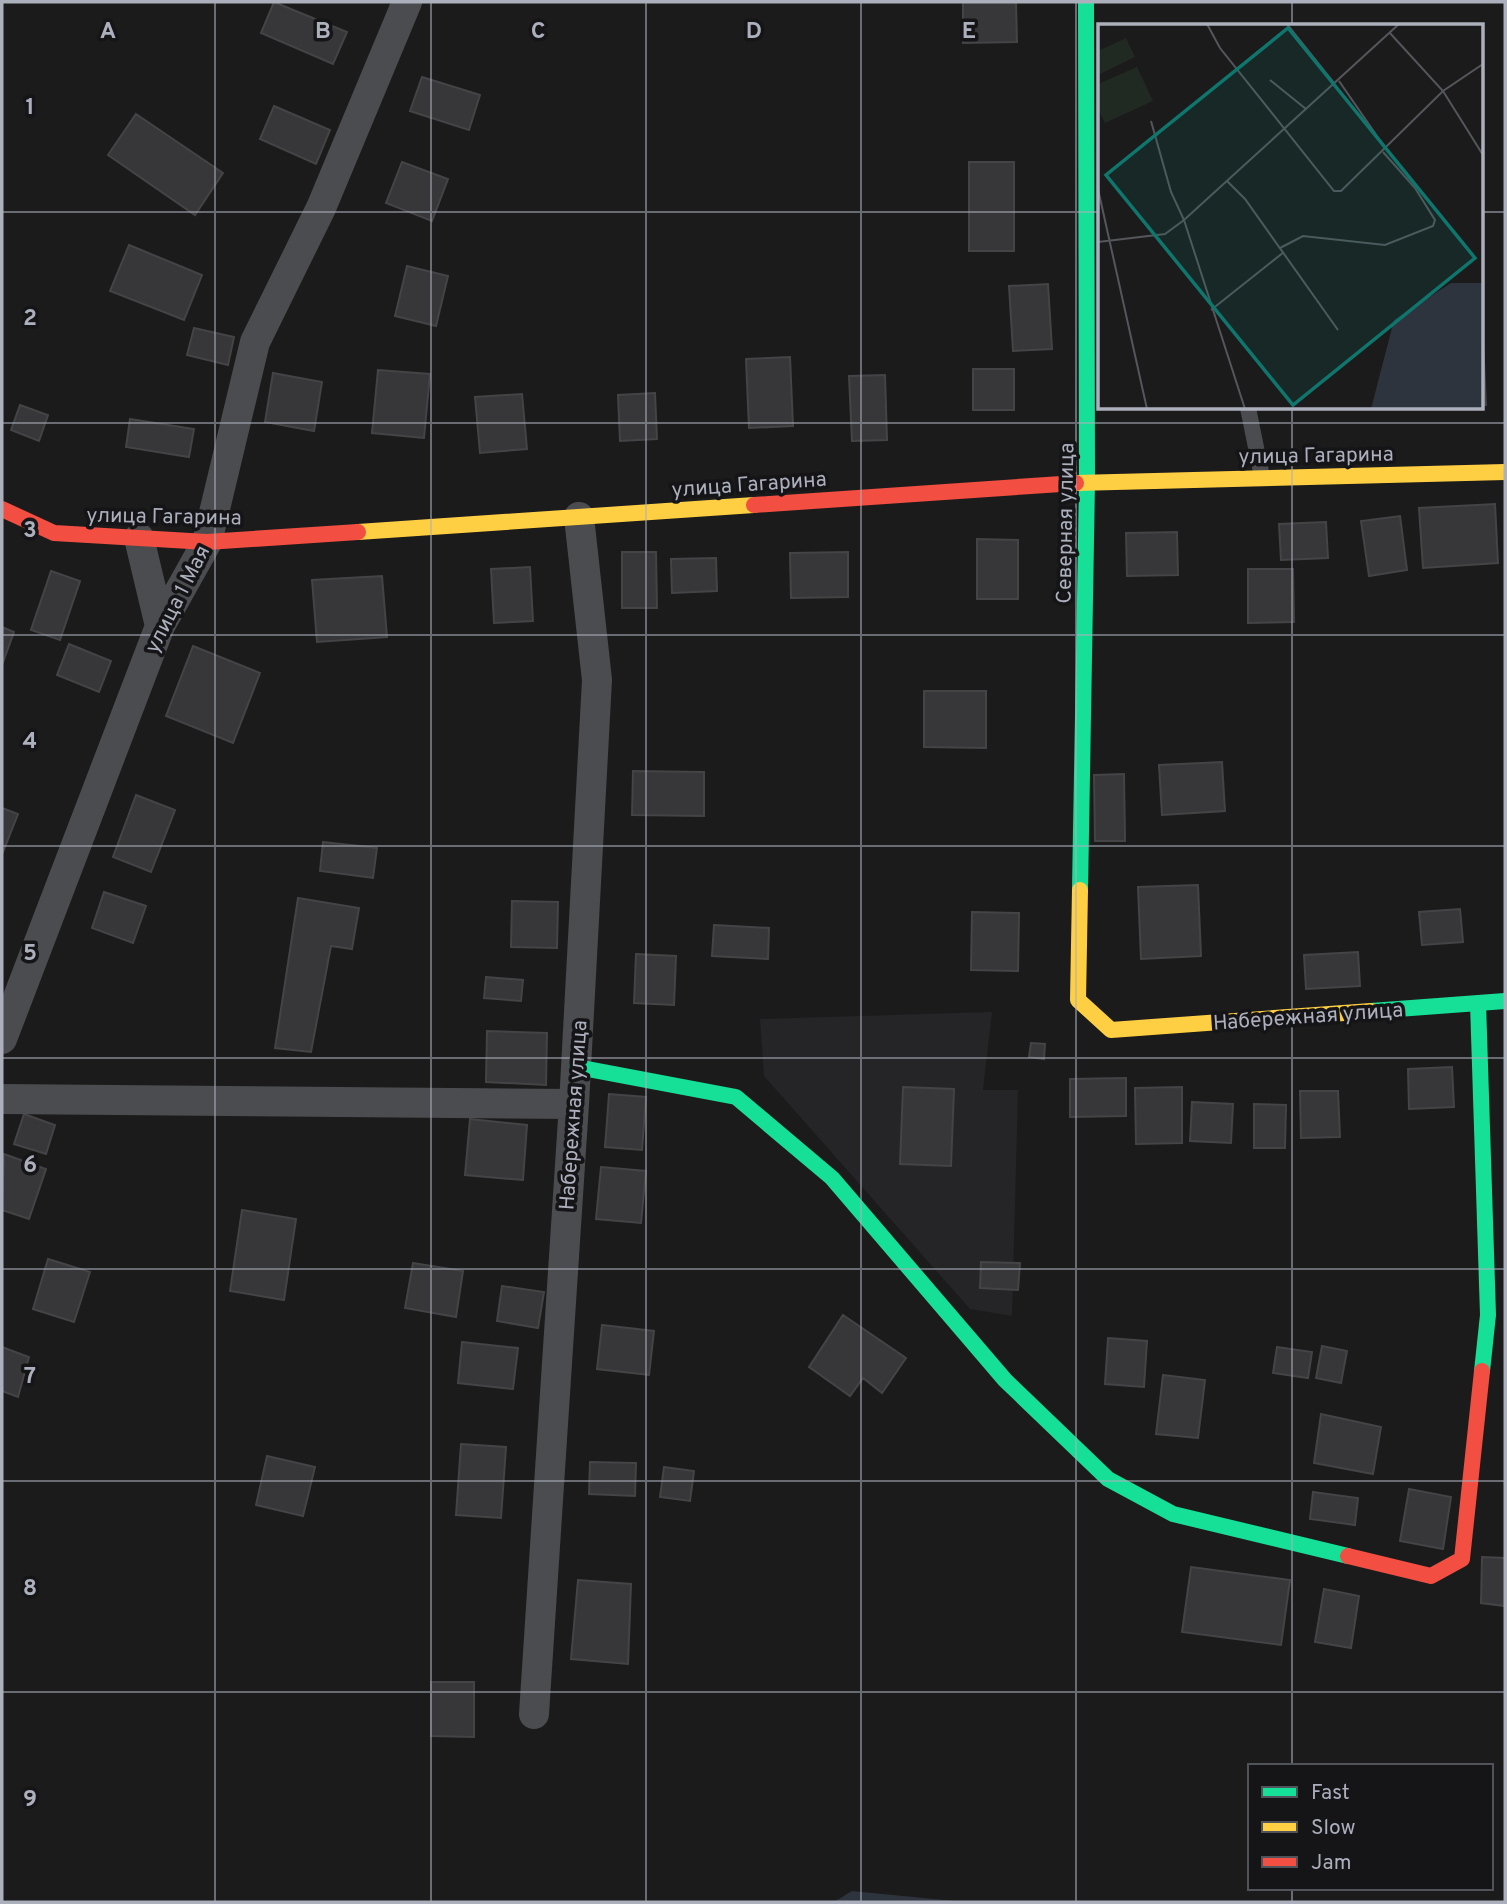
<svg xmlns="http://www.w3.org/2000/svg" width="1507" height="1904" font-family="Overpass,sans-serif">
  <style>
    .built { fill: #252528 }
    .water { fill: #2d343e }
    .building { fill: #373739; stroke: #444447; stroke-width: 2 }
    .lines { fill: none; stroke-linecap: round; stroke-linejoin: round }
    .lane { stroke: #4b4c4f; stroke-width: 16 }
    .street { stroke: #4b4c4f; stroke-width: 30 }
    .fast { stroke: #16e098; stroke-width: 16 }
    .slow { stroke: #ffcf43; stroke-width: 16 }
    .jam { stroke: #f24e42; stroke-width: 16 }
    .grid { fill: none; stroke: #acafbc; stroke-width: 2; stroke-opacity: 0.55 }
    .labels { text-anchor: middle; stroke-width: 7; stroke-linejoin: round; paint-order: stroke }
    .street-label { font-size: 21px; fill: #acafbc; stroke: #151518 }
    .inset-road { fill: none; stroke: #55565b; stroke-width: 2 }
    .view { fill: #0f766e; fill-opacity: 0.15; stroke: #0f766e; stroke-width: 3.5 }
    .inset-edge { fill: none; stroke: #acafbc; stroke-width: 3.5 }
    .grid-label { font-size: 23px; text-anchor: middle; font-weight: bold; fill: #acafbc; stroke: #151518; stroke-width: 7; stroke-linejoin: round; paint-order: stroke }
  </style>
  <rect width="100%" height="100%" fill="#1b1b1b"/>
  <path class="built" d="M992 1012 983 1090H1018L1012 1316 970 1309 764 1076 760 1019Z"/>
  <path class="water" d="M852 1891 964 1902H834Z"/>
  <path class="building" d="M274 2 347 32 333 64 261 33Z
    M963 2H1016L1017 42 963 43Z
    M422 77 480 95 469 130 410 111Z
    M274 106 330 130 316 164 260 139Z
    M136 114 223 173 195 215 108 155Z
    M402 162 448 179 432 221 386 203Z
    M969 162H1014V251H969Z
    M129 245 202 275 184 320 110 291Z
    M407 266 448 276 436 326 395 316Z
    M1048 284 1052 349 1013 351 1009 286Z
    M194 328 234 337 228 365 187 355Z
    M1481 341H1483L1486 405H1481Z
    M790 357 793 426 749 428 746 359Z
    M973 369H1014V410H973Z
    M378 370 430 374 424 438 372 433Z
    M273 373 322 382 314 431 265 422Z
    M885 375 887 440 852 441 849 376Z
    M655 393 657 439 620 441 618 395Z
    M522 394 527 449 480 453 475 397Z
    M20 405 48 415 39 441 11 430Z
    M130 419 194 429 189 457 126 447Z
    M1495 504 1498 563 1423 568 1419 508Z
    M1400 516 1407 570 1369 576 1361 521Z
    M1326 522 1328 558 1281 560 1279 524Z
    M1177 532 1178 575 1127 576 1126 533Z
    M977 539 1018 540V599H977Z
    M622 552H656L657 608H622Z
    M848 552V597L791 598 790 553Z
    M716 558 717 591 672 593 671 559Z
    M530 567 533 621 494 623 491 569Z
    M1248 569H1293L1294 622 1248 623Z
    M51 571 80 581 60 640 31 630Z
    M382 576 387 637 317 642 312 580Z
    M2 627 14 632 2 665Z
    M69 644 111 661 99 692 57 675Z
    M193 646 260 673 233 743 166 716Z
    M924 691H986V748L924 747Z
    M1222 762 1225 811 1162 815 1159 765Z
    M633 771 704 772V816L632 815Z
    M1124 774 1125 841H1095L1094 775Z
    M136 795 175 810 151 872 113 857Z
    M2 808 18 814 3 852H2Z
    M323 842 377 848 373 878 320 871Z
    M1198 885 1201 956 1141 959 1138 887Z
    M104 892 146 906 133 943 92 928Z
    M298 898 359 908 352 949 331 946 311 1052 275 1048Z
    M512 901 558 902 557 948 511 947Z
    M1460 909 1463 942 1422 945 1419 912Z
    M972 912 1019 913 1018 971 971 970Z
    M714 925 769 928 768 959 712 956Z
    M1358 952 1360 986 1306 989 1304 955Z
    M636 954 676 956 674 1005 634 1003Z
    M486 977 523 980 521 1001 484 998Z
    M487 1031 547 1033 546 1085 486 1082Z
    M1031 1043 1045 1044 1044 1059 1029 1057Z
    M1452 1067 1454 1107 1409 1109 1408 1069Z
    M1126 1078V1116L1070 1117V1079Z
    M903 1087 954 1089 951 1166 900 1164Z
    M1182 1087V1143L1136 1144 1135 1088Z
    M1300 1091H1338L1340 1137 1301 1138Z
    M609 1094 646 1097 642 1150 605 1147Z
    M1192 1102 1233 1104 1231 1143 1190 1141Z
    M1254 1104 1286 1105 1285 1148H1254Z
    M24 1114 55 1125 46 1154 14 1144Z
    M470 1119 527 1125 523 1180 465 1175Z
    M4 1154 46 1169 29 1219 2 1210Z
    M601 1167 646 1171 641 1223 596 1219Z
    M242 1210 296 1219 284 1300 230 1291Z
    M48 1259 90 1272 74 1322 33 1309Z
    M981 1262 1020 1263 1018 1290 980 1288Z
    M413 1263 463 1271 456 1317 405 1308Z
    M502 1286 544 1292 538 1328 497 1321Z
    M843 1315 906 1358 882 1393 863 1378 850 1396 809 1367Z
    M602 1325 654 1331 649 1375 597 1369Z
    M1108 1338 1147 1341 1144 1387 1105 1384Z
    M462 1342 518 1348 513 1389 458 1383Z
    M1322 1346 1347 1351 1341 1383 1316 1378Z
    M2 1347 29 1357 18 1397 2 1391Z
    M1277 1347 1312 1352 1308 1378 1273 1373Z
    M1163 1375 1205 1380 1198 1438 1156 1434Z
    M1321 1414 1381 1427 1373 1474 1314 1463Z
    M461 1444 506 1447 501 1518 456 1515Z
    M267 1456 315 1467 303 1516 256 1505Z
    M590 1462 636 1463 635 1496 589 1494Z
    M664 1467 694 1471 690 1501 660 1497Z
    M1409 1489 1451 1497 1443 1549 1400 1541Z
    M1313 1492 1358 1498 1355 1525 1310 1519Z
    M1482 1557 1505 1558V1606L1481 1603Z
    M1191 1567 1290 1580 1281 1645 1182 1632Z
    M578 1580 631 1584 628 1664 571 1659Z
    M1324 1589 1359 1596 1351 1648 1315 1642Z
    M431 1682H474V1737L431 1736Z"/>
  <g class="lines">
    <path class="lane" d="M1248 408 1262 477"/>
    <path class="street" d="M139 538 160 626
      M2 1039 160 626 207 542 255 342 321 208 407 2
      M2 1099 574 1104
      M534 1714 574 1104 597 680 579 517"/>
    <path class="fast" d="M1080 890 1087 482 1086 2
      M1478 1003 1488 1315 1482 1371
      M1371 1011 1505 1001
      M577 1067 736 1097 832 1178 1005 1380 1108 1479 1173 1514 1348 1556"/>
    <path class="slow" d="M1076 483 1505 472
      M358 532 754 505
      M1080 890 1078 1000 1111 1030 1371 1011"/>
    <path class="jam" d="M754 505 1076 483
      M2 509 54 533 207 542 358 532
      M1348 1556 1431 1576 1462 1559 1482 1371"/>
  </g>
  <path class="grid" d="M215 2V1902M431 2V1902M646 2V1902M861 2V1902M1076 2V1902M1292 2V26M2 212H1099M1481 212H1505M1292 408V1766M2 423H1505M2 635H1505M2 846H1505M2 1058H1505M2 1269H1505M2 1481H1505M2 1692H1505M1292 1888V1902"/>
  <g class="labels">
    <g class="street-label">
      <text transform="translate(1316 455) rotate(-1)" y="7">улица Гагарина</text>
      <text transform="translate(749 484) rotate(-4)" y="7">улица Гагарина</text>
      <text transform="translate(164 516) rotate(1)" y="7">улица Гагарина</text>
      <text transform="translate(1065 523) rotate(-89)" y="7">Северная улица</text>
      <text transform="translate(177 599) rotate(-63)" y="7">улица 1 Мая</text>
      <text transform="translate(1308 1016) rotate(-4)" y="7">Набережная улица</text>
      <text transform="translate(573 1115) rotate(-86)" y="7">Набережная улица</text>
    </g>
  </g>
  <g transform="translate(1098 24)">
    <rect width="385" height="385" fill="#1b1b1b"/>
    <path d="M28 14 37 33 0 51V27ZM39 43 55 77 7 99 0 85V60Z" fill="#212923"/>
    <path d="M353 259H385V385H273L296 296Z" fill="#2d343e"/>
    <path class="inset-road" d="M109 0 122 24 236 167H243L345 67 385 40M189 0 237 60M291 8 345 67 385 131M172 56 208 85M241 57 288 125M53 97 73 168 86 196 147 385M129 157 147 175 240 306M0 165 49 385M0 218 67 210 86 196 301 0M182 224 205 212 287 221 335 202 337 196 317 164 285 128M113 286 186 228"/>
    <path class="view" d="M190 4 377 234 195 381 8 151Z"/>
    <rect width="385" height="385" class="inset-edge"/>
  </g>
  <g class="grid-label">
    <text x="108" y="38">A</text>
    <text x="323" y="38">B</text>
    <text x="538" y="38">C</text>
    <text x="754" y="38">D</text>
    <text x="969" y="38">E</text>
    <text x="30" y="114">1</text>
    <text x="30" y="325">2</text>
    <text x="30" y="537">3</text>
    <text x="30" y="748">4</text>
    <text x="30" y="960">5</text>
    <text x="30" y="1172">6</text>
    <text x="30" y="1383">7</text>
    <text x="30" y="1595">8</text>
    <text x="30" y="1806">9</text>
  </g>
  <rect width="1507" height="1904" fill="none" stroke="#acafbc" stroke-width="7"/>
  <rect x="1248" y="1764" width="245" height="126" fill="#151518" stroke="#51535a" stroke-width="2"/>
  <rect x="1262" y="1787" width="35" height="10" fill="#16e098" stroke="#51535a" stroke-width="2"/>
  <text x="1311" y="1799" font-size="21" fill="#acafbc">Fast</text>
  <rect x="1262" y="1822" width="35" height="10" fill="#ffcf43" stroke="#51535a" stroke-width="2"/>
  <text x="1311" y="1834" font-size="21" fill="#acafbc">Slow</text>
  <rect x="1262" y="1857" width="35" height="10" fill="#f24e42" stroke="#51535a" stroke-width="2"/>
  <text x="1311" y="1869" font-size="21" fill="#acafbc">Jam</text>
</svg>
